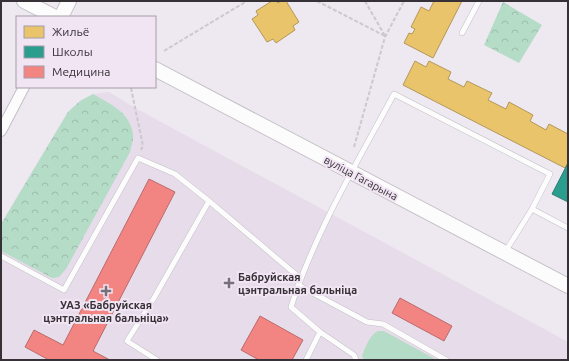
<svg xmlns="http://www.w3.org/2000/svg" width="569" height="361" viewBox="0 0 569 361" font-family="Ubuntu,sans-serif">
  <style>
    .built { fill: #e7dcea }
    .grass { fill: #b5dcc7 }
    .park { fill: url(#park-crowns) }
    .homes { fill: #e9c46a; stroke: #b3985b }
    .schools { fill: #2a9d8f; stroke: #2e7d75 }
    .health { fill: #f28482; stroke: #ba6b6c }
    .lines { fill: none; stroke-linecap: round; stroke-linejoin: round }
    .service-casing { stroke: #c4bfc5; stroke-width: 6 }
    .minor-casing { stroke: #c4bfc5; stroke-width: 12 }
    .secondary-casing { stroke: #c4bfc5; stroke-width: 16 }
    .path { stroke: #cac9cc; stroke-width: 2; stroke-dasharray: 4 2; stroke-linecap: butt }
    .service { stroke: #fcfcfd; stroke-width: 5 }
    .minor { stroke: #fcfcfd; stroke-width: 10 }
    .secondary { stroke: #fcfcfd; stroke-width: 14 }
    .poi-dot { fill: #767178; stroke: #f1e4f3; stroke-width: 1.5 }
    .labels { text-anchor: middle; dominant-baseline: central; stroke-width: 4; stroke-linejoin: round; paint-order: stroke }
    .street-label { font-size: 11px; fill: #363137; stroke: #f1e4f3 }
    .poi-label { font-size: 11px; font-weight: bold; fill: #363137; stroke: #f1e4f3; text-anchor: start }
  </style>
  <defs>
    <pattern id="park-crowns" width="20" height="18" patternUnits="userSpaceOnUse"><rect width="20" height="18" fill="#b5dcc7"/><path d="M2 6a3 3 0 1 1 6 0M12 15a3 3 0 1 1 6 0" fill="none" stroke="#9cbdac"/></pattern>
  </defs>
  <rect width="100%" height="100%" fill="#eee8f0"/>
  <!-- built -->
  <path class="built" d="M 109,92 L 135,108 L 568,342 L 568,360 L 1,360 L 1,224 L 68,112 L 80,101 L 93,94 Z"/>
  <!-- grass -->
  <path class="grass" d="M 378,331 L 384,331 L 437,360 L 364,360 L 362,356 C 366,346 369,336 378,331 Z"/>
  <!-- park -->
  <path class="park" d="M 503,2 L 542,25 L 519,63 L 484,45 Z
    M 93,94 C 110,104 130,112 133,134 C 134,139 131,147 130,152 L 66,269 L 59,277 L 52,278 L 1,251 L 1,224 L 68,112 L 80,101 Z"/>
  <!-- homes -->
  <path class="homes" d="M 272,1 L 276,1 L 278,3 L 281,1 L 286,1 L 299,22 L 293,26 L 295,30 L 276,43 L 273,39 L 267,42 L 252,19 L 258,15 L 256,11 Z
    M 434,1 L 462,1 L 433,58 L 404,43 L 409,33 L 412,34 L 415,29 L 411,27 L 421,7 L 429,11 Z
    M 415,61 L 426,67 L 429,61 L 451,72 L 448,79 L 464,87 L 467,81 L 492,93 L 488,100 L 506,109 L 509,102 L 533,115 L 530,121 L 546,130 L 549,124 L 568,134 L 568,163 L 565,168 L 403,85 Z"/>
  <!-- schools -->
  <path class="schools" d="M 568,163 L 568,202 L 552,194 Z"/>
  <!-- health -->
  <path class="health" d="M 149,179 L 175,192 L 93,351 L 110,360 L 49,360 L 25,347 L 34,330 L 63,345 Z
    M 400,298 L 452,326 L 444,341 L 392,313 Z
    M 260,316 L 303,340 L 292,360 L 259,360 L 241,350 Z"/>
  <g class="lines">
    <!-- service casing -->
    <g class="service-casing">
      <path id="service" d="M 462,33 L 479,1
        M 532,209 L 568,228
        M 1,256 L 64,290 L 138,158 L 175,174 L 209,201 L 300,278
        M 298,285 L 367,322 L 383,324 L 446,360
        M 157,360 L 127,341 L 154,298 L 209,201
        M 306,360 L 320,332
        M 356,360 L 354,355 L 320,332 L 291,307 C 315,232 357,163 394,94 L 550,174 L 532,209 L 505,252"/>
    </g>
    <!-- minor casing -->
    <g class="minor-casing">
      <path id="minor" d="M 1,131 L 24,87"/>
    </g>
    <!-- secondary casing -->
    <g class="secondary-casing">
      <path id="secondary" d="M 24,1 L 55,17
        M 61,17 L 69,1
        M 155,69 L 568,286"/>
    </g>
    <!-- path -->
    <path class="path" d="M 317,1 L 385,36
      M 365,1 L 385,36
      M 164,51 L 182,40 L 247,1
      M 131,88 L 143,146 L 141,150
      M 354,147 L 385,37 L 404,1"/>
    <!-- service -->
    <use href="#service" class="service"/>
    <!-- minor -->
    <use href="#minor" class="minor"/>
    <!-- secondary -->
    <use href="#secondary" class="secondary"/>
  </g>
  <!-- markers -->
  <g class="poi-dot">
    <path d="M227 277h4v4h4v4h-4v4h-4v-4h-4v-4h4z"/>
    <path d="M104 285h4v4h4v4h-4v4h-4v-4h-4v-4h4z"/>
  </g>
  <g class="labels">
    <!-- street labels -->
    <g class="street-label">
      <text transform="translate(361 178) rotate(28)">вуліца Гагарына</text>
    </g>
    <!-- poi labels -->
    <g class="poi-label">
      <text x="238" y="277">Бабруйская<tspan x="238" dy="13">цэнтральная бальніца</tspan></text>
      <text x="106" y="305" text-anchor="middle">УАЗ «Бабруйская<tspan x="106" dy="13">цэнтральная бальніца»</tspan></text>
    </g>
  </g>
  <!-- border -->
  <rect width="569" height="361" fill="none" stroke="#363137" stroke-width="4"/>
  <!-- legend -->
  <rect x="16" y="16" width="140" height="72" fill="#f1e4f3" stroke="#a69ca8"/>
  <rect x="24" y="26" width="20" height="12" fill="#e9c46a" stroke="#a69ca8"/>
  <text x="52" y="36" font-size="12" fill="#363137">Жильё</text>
  <rect x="24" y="46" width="20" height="12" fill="#2a9d8f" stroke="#a69ca8"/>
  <text x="52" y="56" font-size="12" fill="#363137">Школы</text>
  <rect x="24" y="66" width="20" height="12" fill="#f28482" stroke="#a69ca8"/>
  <text x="52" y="76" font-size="12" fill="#363137">Медицина</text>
</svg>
